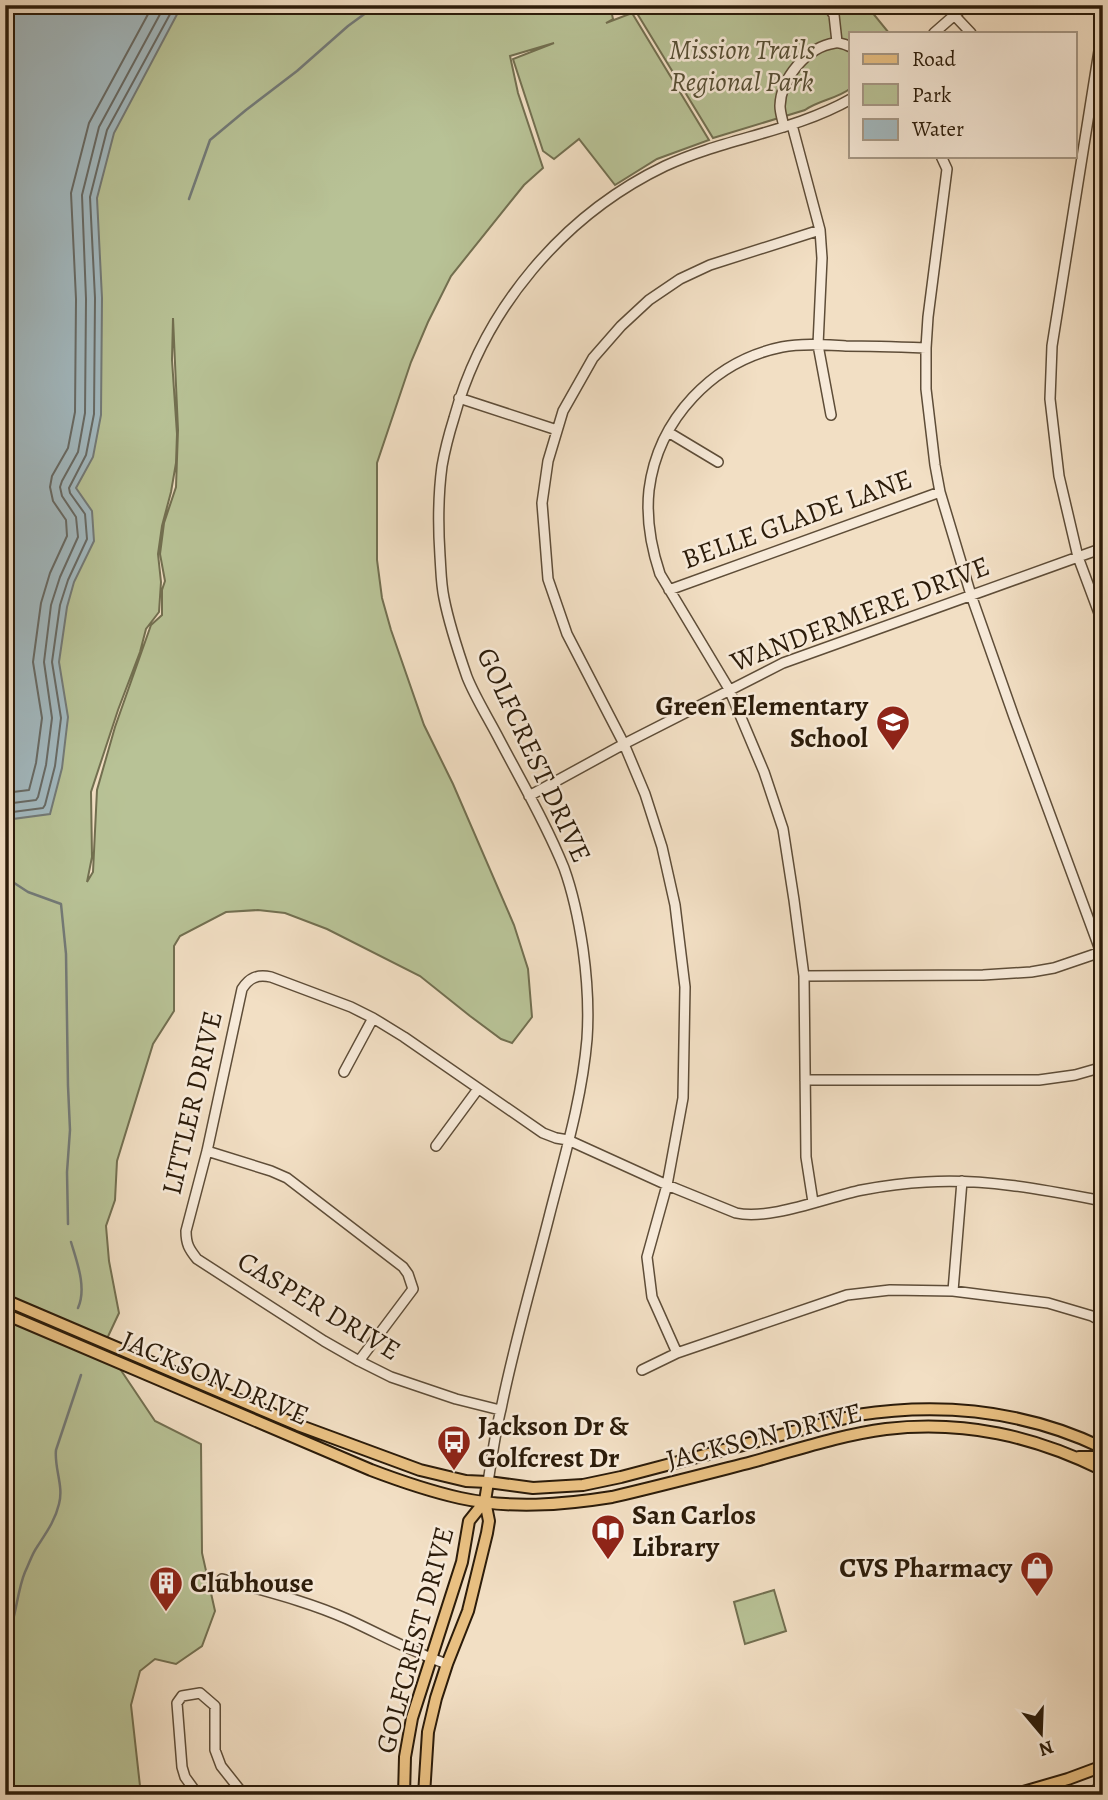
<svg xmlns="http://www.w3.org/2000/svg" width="1108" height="1800" viewBox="0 0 1108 1800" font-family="Alegreya,serif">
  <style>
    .green { fill: #b8c296; stroke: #726f50; stroke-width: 2; fill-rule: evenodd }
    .water { fill: #a2b9c0; stroke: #737a77; stroke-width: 2 }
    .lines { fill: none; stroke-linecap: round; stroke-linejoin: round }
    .shore { stroke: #676a65; stroke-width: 2 }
    .stream { stroke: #737a77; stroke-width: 2.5 }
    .minor-casing { stroke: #5e4d38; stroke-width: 12 }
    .major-casing { stroke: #2c1c0a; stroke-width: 14 }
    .minor { stroke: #f7ead9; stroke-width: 9 }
    .major { stroke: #e9c082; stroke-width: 10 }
    .labels { text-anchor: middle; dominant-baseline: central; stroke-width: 5; stroke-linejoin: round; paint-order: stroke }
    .park-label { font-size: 28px; font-style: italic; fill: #564e34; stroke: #f7ead9 }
    .street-label { font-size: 28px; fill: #2c1c0a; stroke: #f7ead9 }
    .poi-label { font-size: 28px; font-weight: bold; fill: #2c1c0a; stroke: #f7ead9; text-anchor: start }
  </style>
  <rect width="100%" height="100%" fill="#f2dfc4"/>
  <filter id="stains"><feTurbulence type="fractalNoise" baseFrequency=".00286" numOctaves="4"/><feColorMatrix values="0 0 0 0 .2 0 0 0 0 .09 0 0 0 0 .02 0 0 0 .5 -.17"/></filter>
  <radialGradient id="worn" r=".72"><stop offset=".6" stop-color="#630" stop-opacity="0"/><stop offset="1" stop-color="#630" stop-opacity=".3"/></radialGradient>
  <!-- green -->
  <path class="green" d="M 5,5 L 610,5 L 613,19 L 606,23 L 632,13 L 709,140 L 657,159 L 615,185 L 579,139 L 554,159 L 543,151 L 513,59 L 554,43 L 510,56 L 518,93 L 543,168 L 524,185 L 451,276 L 428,322 L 411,362 L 377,463 L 377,560 L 382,598 L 391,630 L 424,725 L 453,784 L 514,925 L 528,969 L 532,1017 L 512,1043 L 501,1039 L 470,1016 L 420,976 L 327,929 L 285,913 L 258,910 L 226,912 L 180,936 L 174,946 L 174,1011 L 153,1044 L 117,1161 L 115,1200 L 106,1226 L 109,1261 L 119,1313 L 104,1345 L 155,1421 L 201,1444 L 202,1553 L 215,1611 L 202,1646 L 176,1664 L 155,1659 L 140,1671 L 131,1705 L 141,1795 L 5,1795 ZM 173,318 L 178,430 L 176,487 L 164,523 L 160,554 L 165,581 L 162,590 L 162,615 L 151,625 L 115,727 L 97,790 L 93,872 L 87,882 L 92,857 L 91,792 L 118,710 L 140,652 L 146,629 L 159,612 L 161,582 L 158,554 L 162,526 L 171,492 L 176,463 L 177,434 L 172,360 Z
    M 632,5 L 875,5 L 871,11 L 889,33 L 851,33 L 851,88 C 837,99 819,100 805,110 L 713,138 Z
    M 774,1590 L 786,1631 L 745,1644 L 734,1602 Z"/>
  <!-- water -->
  <path class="water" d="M 5,5 L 182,5 L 114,133 L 97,198 L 102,298 L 101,415 L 93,457 L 76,488 L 92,511 L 94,541 L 74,582 L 67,607 L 59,662 L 68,717 L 62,768 L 50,814 L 5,820 Z"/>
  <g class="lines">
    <!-- shore -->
    <path class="shore" d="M 5,793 L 29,790 L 36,763 L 42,718 L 33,662 L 41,603 L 50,573 L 67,536 L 66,520 L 53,501 L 50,487 L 52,476 L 68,448 L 75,412 L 76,299 L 71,193 L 89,123 L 153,5
      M 5,804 L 36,800 L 38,797 L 46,765 L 52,718 L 44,662 L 51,605 L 60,577 L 78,537 L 76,517 L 62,496 L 60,487 L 62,481 L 78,452 L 85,413 L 86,299 L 82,195 L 99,127 L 165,5
      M 5,813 L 43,808 L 45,805 L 55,766 L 61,718 L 52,662 L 60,605 L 68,580 L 87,539 L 85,514 L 70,493 L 69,488 L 86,455 L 94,414 L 95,298 L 90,197 L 107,130 L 175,5"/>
    <!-- stream -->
    <path class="stream" d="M 189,199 L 210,140 L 246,110 L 297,71 L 348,26 L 374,7 L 380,5
      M 5,877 L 28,892 L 61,904 L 66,954 L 68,1086 L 70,1130 L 67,1172 L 68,1224
      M 71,1242 C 77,1262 87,1288 78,1308
      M 5,1640 C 17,1619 16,1594 25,1572 C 29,1564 32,1554 37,1547 C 46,1533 55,1521 59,1504 C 64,1486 54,1468 56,1450 L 81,1375"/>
    <!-- minor casing -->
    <g class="minor-casing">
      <path id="minor" d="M 827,5 L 834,15 L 837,42
        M 1099,5 L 1102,32 L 1052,346 L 1050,399 L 1059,476 L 1078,557 L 1103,624
        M 954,15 L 971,33
        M 934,33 L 966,5
        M 792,125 L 820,230 L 822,258 L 818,345 L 831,415
        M 784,127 C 783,121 780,113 780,106 C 781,78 807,47 835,43 C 840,42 846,45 851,47
        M 941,156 L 947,169 L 928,317 L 926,348 L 926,389 L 935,465 L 940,492 L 971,595 L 1014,717 L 1103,958
        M 459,398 L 557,430
        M 668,432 L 718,462
        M 669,590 L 940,492
        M 529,796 L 624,744 L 783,663 L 1103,548
        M 804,976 L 983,975 L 1031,972 L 1054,968 L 1101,952
        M 344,1072 L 373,1018
        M 805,1080 L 1039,1080 L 1075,1075 L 1103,1067
        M 436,1146 L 478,1089
        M 207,1151 L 271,1171 L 287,1178 L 403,1267 L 408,1274 L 413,1289 L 359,1361
        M 813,1202 L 806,1157 L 804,976 L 794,900 L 783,829 L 764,772 L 729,689 L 660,574 C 651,547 646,518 649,490 C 658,419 713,361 782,347 C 803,343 826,345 846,346 C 873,346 900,347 926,348
        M 953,1291 L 962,1181
        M 677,1353 L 652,1297 L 647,1257 L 667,1185 L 683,1098 L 685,987 L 675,905 L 662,847 L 645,794 L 624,744 L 567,634 L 548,579 L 542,503 L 548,461 L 563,411 L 593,358 L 621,326 L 649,300 L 680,279 L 710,265 L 820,230
        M 642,1370 L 677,1353 L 847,1295 L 890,1290 L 953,1291 L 1048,1303 L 1092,1316 L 1103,1322
        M 500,1410 L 456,1399 L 391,1377 L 359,1361 L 324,1341 L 197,1259 C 189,1249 186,1244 186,1231 L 207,1151 L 242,989 C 249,978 257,974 271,977 L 351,1007 L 373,1018 L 404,1037 L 543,1133 L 556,1138 L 568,1140 L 667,1185 L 736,1213 C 769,1221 827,1197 862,1190 C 883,1186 905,1183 926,1182 C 985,1178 1045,1190 1103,1201
        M 488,1482 C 492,1458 495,1433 501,1409 C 514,1344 533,1280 549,1217 C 564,1158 582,1099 587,1039 C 589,1010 587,978 583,949 C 579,922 573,893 564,868 C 546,823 520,779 497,735 C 487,716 475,697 467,677 C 458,651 449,624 444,598 C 441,584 441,570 440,556 C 438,526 438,496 442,466 C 445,449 449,434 454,418 C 484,309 563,215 665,166 C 725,138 793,132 851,99
        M 222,1579 C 264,1591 307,1601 347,1619 C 380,1634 412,1652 447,1664
        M 198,1795 L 185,1777 L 182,1767 L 177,1703 L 182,1696 L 200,1693 L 215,1706 L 215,1750 L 221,1766 L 244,1795"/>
    </g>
    <!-- major casing -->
    <g class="major-casing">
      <path id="major" d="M 5,1300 L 298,1425 L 420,1470 L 466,1481 L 488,1482 L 533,1488 L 583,1485 L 621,1477 L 857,1415 C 943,1402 1024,1410 1103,1448
        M 5,1314 L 371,1470 C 400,1481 429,1491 460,1498 C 510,1509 562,1505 612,1497 C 659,1486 705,1474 752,1462 C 796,1450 840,1435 886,1429 C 964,1420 1034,1436 1103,1470
        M 1079,1457 L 1103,1457
        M 404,1795 L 405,1757 L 412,1718 L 462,1562 L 469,1521 L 485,1501
        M 424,1795 L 428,1732 L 436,1698 L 447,1664 L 468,1611 L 487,1533 L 489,1521 L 485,1501 L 488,1482
        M 1013,1795 L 1068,1779 L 1103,1766
        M 1086,1795 L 1103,1788"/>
    </g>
    <!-- minor -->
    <use href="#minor" class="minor"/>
    <!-- major -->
    <use href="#major" class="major"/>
  </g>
  <!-- icons -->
  <defs>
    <g id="school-pin" transform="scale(1.75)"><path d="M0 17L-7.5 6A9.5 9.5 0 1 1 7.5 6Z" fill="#8f2418" stroke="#f7ead9"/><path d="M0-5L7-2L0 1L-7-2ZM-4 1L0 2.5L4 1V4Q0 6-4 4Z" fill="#fff"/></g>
    <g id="bus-pin" transform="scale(1.75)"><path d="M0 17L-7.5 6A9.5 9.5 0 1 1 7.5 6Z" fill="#8f2418" stroke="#f7ead9"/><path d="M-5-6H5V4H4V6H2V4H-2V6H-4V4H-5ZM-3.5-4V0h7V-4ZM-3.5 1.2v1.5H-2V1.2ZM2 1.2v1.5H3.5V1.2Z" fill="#fff"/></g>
    <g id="library-pin" transform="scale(1.75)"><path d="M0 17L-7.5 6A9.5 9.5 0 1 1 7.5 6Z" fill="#8f2418" stroke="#f7ead9"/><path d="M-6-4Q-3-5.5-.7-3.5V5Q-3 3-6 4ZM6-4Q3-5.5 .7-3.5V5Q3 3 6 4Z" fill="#fff"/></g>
    <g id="shop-pin" transform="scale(1.75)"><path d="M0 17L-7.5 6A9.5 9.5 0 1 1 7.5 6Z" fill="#8f2418" stroke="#f7ead9"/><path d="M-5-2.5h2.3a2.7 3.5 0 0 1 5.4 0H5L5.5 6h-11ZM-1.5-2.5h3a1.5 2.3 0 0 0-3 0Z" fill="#fff"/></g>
    <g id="building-pin" transform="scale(1.75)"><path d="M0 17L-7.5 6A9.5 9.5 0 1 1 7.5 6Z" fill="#8f2418" stroke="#f7ead9"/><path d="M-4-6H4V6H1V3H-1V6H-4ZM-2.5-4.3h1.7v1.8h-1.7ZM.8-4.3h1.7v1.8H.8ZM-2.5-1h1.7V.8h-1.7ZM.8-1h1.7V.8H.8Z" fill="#fff"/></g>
  </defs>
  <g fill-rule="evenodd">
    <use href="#school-pin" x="893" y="722"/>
    <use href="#bus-pin" x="454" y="1442"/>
    <use href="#library-pin" x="608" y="1531"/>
    <use href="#shop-pin" x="1037" y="1568"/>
    <use href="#building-pin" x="166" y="1583"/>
  </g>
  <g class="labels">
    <!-- park labels -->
    <g class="park-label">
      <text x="742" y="50">Mission Trails<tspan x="742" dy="32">Regional Park</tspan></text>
    </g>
    <!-- street labels -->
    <g class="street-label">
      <text transform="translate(797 519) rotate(-20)">BELLE GLADE LANE</text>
      <text transform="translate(860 614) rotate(-21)">WANDERMERE DRIVE</text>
      <text transform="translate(534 755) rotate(65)">GOLFCREST DRIVE</text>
      <text transform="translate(192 1103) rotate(-77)">LITTLER DRIVE</text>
      <text transform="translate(319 1306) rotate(31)">CASPER DRIVE</text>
      <text transform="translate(215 1378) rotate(23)">JACKSON DRIVE</text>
      <text transform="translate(764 1436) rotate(-14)">JACKSON DRIVE</text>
      <text transform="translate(415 1640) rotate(-75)">GOLFCREST DRIVE</text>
    </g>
    <!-- poi labels -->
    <g class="poi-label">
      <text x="868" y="706" text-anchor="end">Green Elementary<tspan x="868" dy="32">School</tspan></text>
      <text x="478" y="1426">Jackson Dr &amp;<tspan x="478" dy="32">Golfcrest Dr</tspan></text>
      <text x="632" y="1515">San Carlos<tspan x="632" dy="32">Library</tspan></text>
      <text x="1012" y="1568" text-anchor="end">CVS Pharmacy</text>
      <text x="190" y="1583">Clubhouse</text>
    </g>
  </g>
  <!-- margin -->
  <rect width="1108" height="1800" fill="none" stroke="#f2dfc4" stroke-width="28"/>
  <rect x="7" y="7" width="1094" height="1786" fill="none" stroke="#2c1c0a" stroke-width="3.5"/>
  <rect x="14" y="14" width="1080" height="1772" fill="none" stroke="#2c1c0a" stroke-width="2"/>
  <!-- legend -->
  <rect x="849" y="32" width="228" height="126" fill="#f7ead9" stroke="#a69886" stroke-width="2"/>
  <rect x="863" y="54" width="35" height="10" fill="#e9c082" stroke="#a69886" stroke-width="2"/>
  <text x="912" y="66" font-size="21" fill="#2c1c0a">Road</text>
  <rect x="863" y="84" width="35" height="21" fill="#b8c296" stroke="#a69886" stroke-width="2"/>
  <text x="912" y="102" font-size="21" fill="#2c1c0a">Park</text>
  <rect x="863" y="119" width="35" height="21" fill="#a2b9c0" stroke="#a69886" stroke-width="2"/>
  <text x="912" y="136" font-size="21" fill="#2c1c0a">Water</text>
  <!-- north arrow -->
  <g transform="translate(1041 1733) rotate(161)" stroke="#f7ead9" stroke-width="5" paint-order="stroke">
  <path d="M0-5L12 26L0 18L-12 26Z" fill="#2c1c0a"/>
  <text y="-10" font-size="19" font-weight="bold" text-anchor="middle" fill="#2c1c0a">N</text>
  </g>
  <rect width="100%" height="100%" filter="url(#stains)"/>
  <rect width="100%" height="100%" fill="url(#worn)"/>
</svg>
